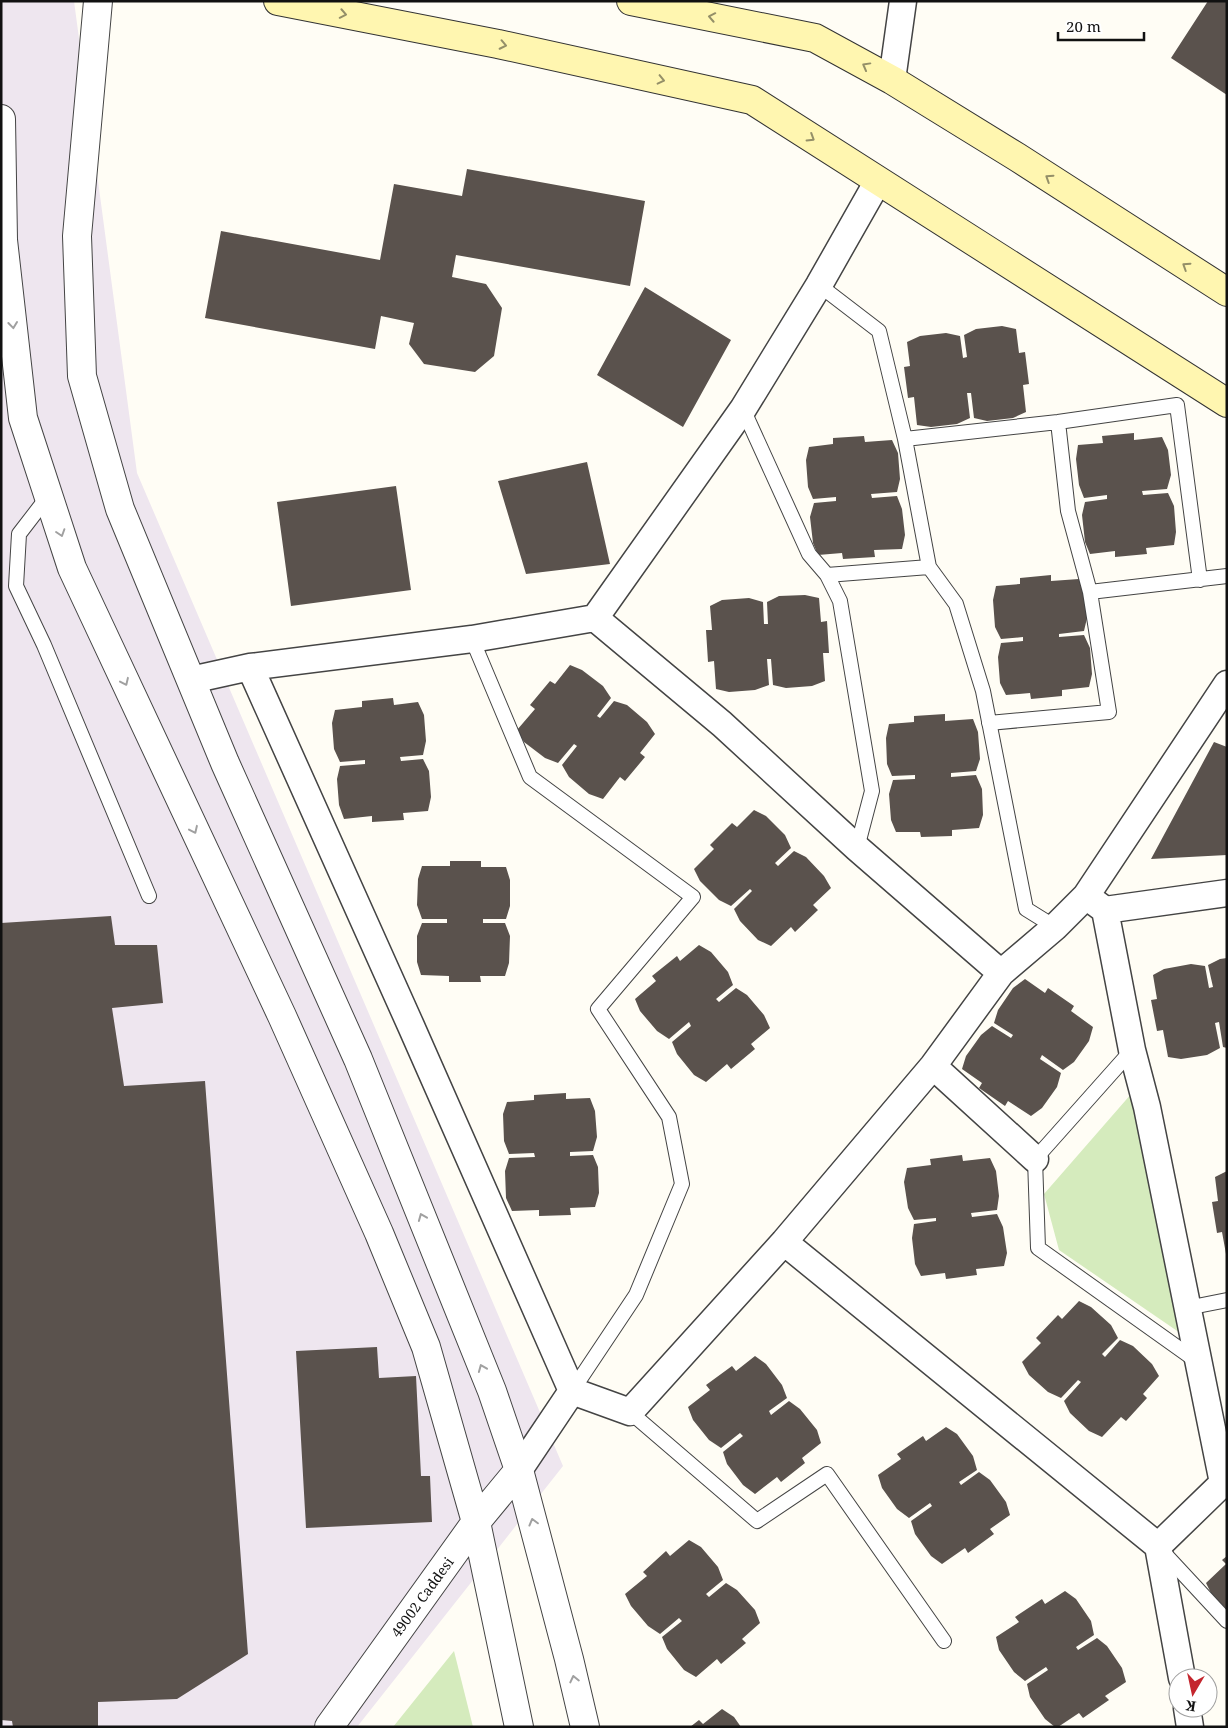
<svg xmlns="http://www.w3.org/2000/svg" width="1228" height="1728" viewBox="0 0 1228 1728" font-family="'Noto Serif',serif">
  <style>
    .industrial { fill: #eee6ef }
    .green { fill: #d5ebbd }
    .building { fill: #5a524d }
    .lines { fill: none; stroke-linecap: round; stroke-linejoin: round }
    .service-casing { stroke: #444; stroke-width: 16 }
    .minor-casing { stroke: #444; stroke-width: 29 }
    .tertiary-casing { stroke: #444; stroke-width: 30 }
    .secondary-casing { stroke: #333; stroke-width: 30 }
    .service { stroke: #fff; stroke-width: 14 }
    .minor { stroke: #fff; stroke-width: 26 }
    .tertiary { stroke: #fff; stroke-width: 28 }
    .secondary { stroke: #fff6b0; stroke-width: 28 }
    .oneway { stroke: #948f68 }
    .oneway2 { stroke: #a0a0a0 }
    .labels { text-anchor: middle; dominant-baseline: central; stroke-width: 5; stroke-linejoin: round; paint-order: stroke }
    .street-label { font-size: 14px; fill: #111; stroke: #fff }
  </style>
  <rect width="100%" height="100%" fill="#fffdf5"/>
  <!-- industrial -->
  <path class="industrial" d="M 1,1 L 74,1 L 137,473 L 563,1466 L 357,1727 L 1,1727 Z"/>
  <!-- green -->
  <path class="green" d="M 1132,1093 L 1186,1337 L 1059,1250 L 1044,1194 Z
    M 454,1651 L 473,1727 L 393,1727 Z"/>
  <!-- building -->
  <path class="building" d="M 1208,1 L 1227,1 L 1227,95 L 1171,58 Z
    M 467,169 L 645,201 L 630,286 L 456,255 L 452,277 L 486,284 L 502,308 L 494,356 L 475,372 L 424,364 L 409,344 L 414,323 L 381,316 L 375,349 L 205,318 L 221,231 L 380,260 L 394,184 L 462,196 Z
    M 645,287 L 731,340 L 683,427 L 597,375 Z
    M 1002,326 L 1016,329 L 1019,353 L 1025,352 L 1029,384 L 1023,385 L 1026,412 L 1013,418 L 987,421 L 974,418 L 971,393 L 967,393 L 970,418 L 957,424 L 931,427 L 917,425 L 914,397 L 908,398 L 904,367 L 910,366 L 907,342 L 920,336 L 946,333 L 960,336 L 963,358 L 967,357 L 964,335 L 976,329 Z
    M 1134,433 L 1134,440 L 1162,437 L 1168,450 L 1171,475 L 1167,489 L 1142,491 L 1143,495 L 1168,493 L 1174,506 L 1176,532 L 1174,545 L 1146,548 L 1147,554 L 1115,557 L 1115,551 L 1090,554 L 1085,542 L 1082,515 L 1085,502 L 1107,499 L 1107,495 L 1084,498 L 1079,485 L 1076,459 L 1078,445 L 1103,443 L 1102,436 Z
    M 864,436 L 865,442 L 892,440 L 898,453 L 900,479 L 897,492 L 871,494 L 872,498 L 897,496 L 902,509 L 905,535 L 902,549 L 874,550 L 875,557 L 843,559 L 842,553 L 818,555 L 813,543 L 810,517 L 814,503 L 836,501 L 836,497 L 813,499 L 808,487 L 806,460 L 809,447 L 833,444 L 833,438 Z
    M 587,462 L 610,564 L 526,574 L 498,481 Z
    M 396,486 L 411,590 L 291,606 L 277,502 Z
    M 1051,575 L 1051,581 L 1079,579 L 1085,592 L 1087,618 L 1084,631 L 1059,634 L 1059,637 L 1084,635 L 1090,648 L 1092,674 L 1089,687 L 1062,690 L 1062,696 L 1031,699 L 1030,693 L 1006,695 L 1000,683 L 998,657 L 1001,643 L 1023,641 L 1023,637 L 1001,639 L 995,627 L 993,600 L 996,586 L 1020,584 L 1020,578 Z
    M 805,595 L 819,598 L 821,622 L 827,621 L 829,653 L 823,653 L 825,681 L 812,686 L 786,688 L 773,685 L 771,659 L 767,659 L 769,685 L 755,690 L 729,692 L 716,689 L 714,661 L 708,662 L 706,630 L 712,630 L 710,606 L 722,600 L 749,598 L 763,602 L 764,624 L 768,624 L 767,602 L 779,596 Z
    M 570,665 L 582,670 L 603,686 L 611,698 L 597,716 L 600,718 L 614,701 L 627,705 L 647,722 L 655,734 L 640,753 L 645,757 L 625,781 L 620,777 L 603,799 L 589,794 L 569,777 L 562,765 L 577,746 L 574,744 L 558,763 L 545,758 L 524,742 L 517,730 L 535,709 L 530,705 L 550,681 L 555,684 Z
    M 393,698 L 394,705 L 418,702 L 424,715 L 426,741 L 423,755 L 400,757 L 401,761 L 423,759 L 429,771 L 431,797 L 428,811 L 403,813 L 404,820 L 372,822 L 372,816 L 344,819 L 339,805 L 337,779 L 340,766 L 365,764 L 365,760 L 340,762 L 334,749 L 332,723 L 335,710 L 362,707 L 362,701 Z
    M 945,714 L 945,721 L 973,719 L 978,732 L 980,759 L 976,771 L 951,773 L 951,777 L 976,775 L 982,789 L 983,815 L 979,828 L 952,830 L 952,836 L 921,837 L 920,832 L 896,832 L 891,820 L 889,794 L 893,780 L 915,779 L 915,775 L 892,776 L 887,764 L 886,738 L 889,724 L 914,722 L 914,716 Z
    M 1214,742 L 1227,747 L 1227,855 L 1151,859 Z
    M 754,810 L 766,816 L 785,835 L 791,848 L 775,863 L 778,866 L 794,851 L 806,857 L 824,876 L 831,888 L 813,905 L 818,910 L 795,932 L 791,927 L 771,946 L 758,940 L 740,921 L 734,909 L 752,891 L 750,889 L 731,906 L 719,900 L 700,881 L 694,869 L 714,849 L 710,845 L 732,823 L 737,827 Z
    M 450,861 L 481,861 L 481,867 L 506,867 L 510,880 L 510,906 L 506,919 L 483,919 L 483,923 L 505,923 L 510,936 L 509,963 L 505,976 L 480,976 L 481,982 L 449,982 L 449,976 L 421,975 L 417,962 L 417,936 L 422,923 L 447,923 L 447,919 L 422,919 L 417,905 L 418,879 L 422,866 L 450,866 Z
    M 111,916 L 115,945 L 157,945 L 163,1003 L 112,1008 L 124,1086 L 205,1081 L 248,1654 L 177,1699 L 98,1702 L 98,1727 L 13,1727 L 12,1721 L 1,1720 L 1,923 Z
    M 699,945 L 711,952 L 728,972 L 733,985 L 716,999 L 719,1002 L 736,988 L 747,995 L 764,1015 L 770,1028 L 751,1044 L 755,1049 L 731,1069 L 727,1064 L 706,1082 L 694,1075 L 677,1054 L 672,1042 L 691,1026 L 689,1022 L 669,1039 L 657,1031 L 640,1011 L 635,999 L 656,981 L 652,976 L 677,956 L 680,961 Z
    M 1227,958 L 1227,1048 L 1223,1047 L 1219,1022 L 1215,1023 L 1220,1048 L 1207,1055 L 1181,1059 L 1168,1057 L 1163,1030 L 1157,1031 L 1151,1000 L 1157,999 L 1153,975 L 1164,969 L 1191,964 L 1205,966 L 1209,988 L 1213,987 L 1208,965 L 1220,959 Z
    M 1025,979 L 1045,993 L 1048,988 L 1074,1006 L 1071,1011 L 1093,1027 L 1089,1041 L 1074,1062 L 1063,1070 L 1042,1055 L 1040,1059 L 1061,1073 L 1057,1087 L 1042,1108 L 1031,1116 L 1008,1101 L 1005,1106 L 979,1088 L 982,1083 L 962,1069 L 966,1056 L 981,1035 L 992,1026 L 1011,1038 L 1013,1035 L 994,1023 L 998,1010 L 1013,988 Z
    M 566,1093 L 566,1099 L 590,1098 L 595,1111 L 597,1137 L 593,1151 L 570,1152 L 570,1156 L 593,1155 L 598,1167 L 599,1193 L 595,1207 L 570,1208 L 571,1215 L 539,1216 L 539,1210 L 512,1211 L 506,1198 L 505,1171 L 509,1158 L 535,1157 L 534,1153 L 509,1154 L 504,1141 L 503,1114 L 507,1102 L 534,1100 L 534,1095 Z
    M 962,1155 L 963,1161 L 990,1158 L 996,1171 L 999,1196 L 997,1210 L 971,1213 L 972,1217 L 997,1214 L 1003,1227 L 1007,1253 L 1004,1266 L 976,1269 L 977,1275 L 946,1279 L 945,1273 L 921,1276 L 915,1264 L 912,1238 L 914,1224 L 936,1221 L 936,1218 L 914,1220 L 908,1208 L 904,1182 L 907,1168 L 931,1165 L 930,1159 Z
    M 1227,1171 L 1227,1254 L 1226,1254 L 1222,1232 L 1217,1233 L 1212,1202 L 1218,1201 L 1215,1177 Z
    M 1079,1301 L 1091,1307 L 1111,1325 L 1118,1338 L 1102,1354 L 1105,1357 L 1120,1340 L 1133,1346 L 1152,1364 L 1159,1376 L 1143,1394 L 1147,1398 L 1126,1421 L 1121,1417 L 1102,1437 L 1089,1431 L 1070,1413 L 1064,1401 L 1081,1382 L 1078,1380 L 1061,1398 L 1048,1392 L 1029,1375 L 1022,1362 L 1041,1343 L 1036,1338 L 1058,1315 L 1062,1319 Z
    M 377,1347 L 379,1378 L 416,1376 L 421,1476 L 430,1476 L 432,1522 L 306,1528 L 296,1351 Z
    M 755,1356 L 766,1364 L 782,1385 L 787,1398 L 769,1411 L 771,1415 L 789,1401 L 800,1409 L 817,1430 L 821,1443 L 802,1458 L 805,1463 L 781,1482 L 777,1477 L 755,1494 L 743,1485 L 727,1464 L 723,1452 L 743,1436 L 740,1433 L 721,1448 L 709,1440 L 693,1420 L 688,1407 L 710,1390 L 706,1385 L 732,1366 L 736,1371 Z
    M 946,1427 L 957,1434 L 973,1456 L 977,1470 L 959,1482 L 961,1485 L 979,1472 L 990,1480 L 1006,1502 L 1010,1515 L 990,1529 L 994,1534 L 968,1553 L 965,1548 L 942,1564 L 931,1556 L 915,1534 L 911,1521 L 932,1506 L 930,1503 L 909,1518 L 897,1509 L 882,1488 L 878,1475 L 901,1459 L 897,1454 L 923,1436 L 926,1441 Z
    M 689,1540 L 701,1547 L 718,1567 L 723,1580 L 706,1594 L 709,1597 L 726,1583 L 737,1590 L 755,1610 L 760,1623 L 742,1639 L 746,1643 L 721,1664 L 717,1659 L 696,1677 L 684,1670 L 667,1649 L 662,1637 L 682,1621 L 679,1618 L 660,1634 L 648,1626 L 631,1606 L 625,1594 L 647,1576 L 643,1572 L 666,1551 L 670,1556 Z
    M 1227,1556 L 1227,1611 L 1212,1595 L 1206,1583 L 1226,1564 L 1222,1560 Z
    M 1065,1591 L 1076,1599 L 1091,1621 L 1094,1635 L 1076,1647 L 1078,1650 L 1097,1638 L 1107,1646 L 1122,1668 L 1126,1682 L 1105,1696 L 1109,1700 L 1083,1718 L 1079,1713 L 1058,1727 L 1055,1727 L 1045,1719 L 1030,1697 L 1027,1684 L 1048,1670 L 1046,1667 L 1025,1681 L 1014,1672 L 999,1650 L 996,1637 L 1019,1622 L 1015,1617 L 1042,1599 L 1045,1604 Z
    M 722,1709 L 734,1717 L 741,1727 L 690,1727 L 699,1720 L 703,1724 Z"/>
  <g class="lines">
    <!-- service casing -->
    <g class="service-casing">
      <path id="service" d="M 819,285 L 879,331 L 905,439 L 929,567 L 956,604 L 983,691 L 1026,909 L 1055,927
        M 743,409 L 809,554 L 827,575 L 929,567
        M 905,439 L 1058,422 L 1177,405 L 1200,580
        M 49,495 L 19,534 L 16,586 L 44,645 L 149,896
        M 827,575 L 840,601 L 872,791 L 857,848
        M 1090,592 L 1227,576
        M 472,639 L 530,777 L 693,897 L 598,1009 L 669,1117 L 682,1184 L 636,1295 L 572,1391
        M 989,723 L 1109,712 L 1090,592 L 1068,511 L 1058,422
        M 1132,1050 L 1035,1159 L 1038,1248 L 1198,1362
        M 1187,1308 L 1227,1300
        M 630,1412 L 757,1521 L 827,1474 L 944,1641
        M 1163,1552 L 1227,1621"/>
    </g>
    <!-- minor casing -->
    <g class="minor-casing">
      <path id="minor" d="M 892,80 L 903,1
        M 595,618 L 722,724 L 857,848 L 1001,973
        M 250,667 L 411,1026 L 572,1391 L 630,1412 L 784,1242 L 933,1066 L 1001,973 L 1055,927 L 1086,896 L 1227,684
        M 191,680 L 250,667 L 472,639 L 595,618 L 743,409 L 819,285 L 878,181
        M 1086,896 L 1105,910 L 1132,1050 L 1147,1107 L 1223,1483
        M 1105,910 L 1227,893
        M 933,1066 L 1035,1159
        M 784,1242 L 1158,1546 L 1182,1678
        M 519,1470 L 572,1391
        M 1158,1546 L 1223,1483 L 1227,1482
        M 1187,1708 L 1190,1727"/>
    </g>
    <!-- tertiary casing -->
    <g class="tertiary-casing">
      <path id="tertiary" d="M 98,1 L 77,236 L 82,376 L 120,509 L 225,763 L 358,1059 L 492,1391 L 519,1470 L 569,1659 L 585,1727
        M 1,119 L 3,240 L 23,418 L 72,568 L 282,1016 L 379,1233 L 426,1347 L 476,1522 L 519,1727
        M 329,1727 L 476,1522 L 519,1470"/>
    </g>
    <!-- secondary casing -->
    <g class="secondary-casing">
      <path id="secondary" d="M 278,1 L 498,44 L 752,100 L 1227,403
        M 631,1 L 815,38 L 892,80 L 1017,157 L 1227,292"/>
    </g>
    <!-- service -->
    <use href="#service" class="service"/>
    <!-- minor -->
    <use href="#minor" class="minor"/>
    <!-- tertiary -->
    <use href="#tertiary" class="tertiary"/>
    <!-- secondary -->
    <use href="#secondary" class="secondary"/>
  </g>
  <!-- one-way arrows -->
  <defs><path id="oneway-chevron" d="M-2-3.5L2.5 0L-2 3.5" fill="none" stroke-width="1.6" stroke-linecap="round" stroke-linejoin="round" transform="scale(1.25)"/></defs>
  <g class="oneway">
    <use href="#oneway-chevron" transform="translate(343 14) rotate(11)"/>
    <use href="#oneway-chevron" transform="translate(712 17) rotate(-169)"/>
    <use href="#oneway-chevron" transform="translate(503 45) rotate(12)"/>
    <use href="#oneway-chevron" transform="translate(866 66) rotate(-151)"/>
    <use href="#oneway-chevron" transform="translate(661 80) rotate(13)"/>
    <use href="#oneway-chevron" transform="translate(811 138) rotate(32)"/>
    <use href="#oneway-chevron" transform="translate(1049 178) rotate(-147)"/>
    <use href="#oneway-chevron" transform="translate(1186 266) rotate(-147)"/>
  </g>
  <g class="oneway2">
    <use href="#oneway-chevron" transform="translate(13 325) rotate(83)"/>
    <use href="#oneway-chevron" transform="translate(61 533) rotate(72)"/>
    <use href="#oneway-chevron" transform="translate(125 682) rotate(65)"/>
    <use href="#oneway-chevron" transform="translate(194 830) rotate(65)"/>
    <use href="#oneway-chevron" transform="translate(422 1217) rotate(-112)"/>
    <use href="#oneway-chevron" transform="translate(482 1368) rotate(-112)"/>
    <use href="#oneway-chevron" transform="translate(533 1522) rotate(-105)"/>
    <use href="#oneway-chevron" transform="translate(574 1679) rotate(-103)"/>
  </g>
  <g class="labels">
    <!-- street labels -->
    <g class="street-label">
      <text transform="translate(422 1597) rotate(-54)">49002 Caddesi</text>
    </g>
  </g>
  <!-- border -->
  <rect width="1228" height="1728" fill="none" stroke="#111111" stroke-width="5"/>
  <!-- north arrow -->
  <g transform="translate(1193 1693) rotate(189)"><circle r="24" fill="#ffffff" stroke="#a0a0a0"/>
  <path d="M0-4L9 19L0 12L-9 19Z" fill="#c4262e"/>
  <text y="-8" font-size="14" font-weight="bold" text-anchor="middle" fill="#111111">K</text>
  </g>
  <!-- scale -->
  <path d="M1058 32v8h86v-8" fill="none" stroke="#111111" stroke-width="2.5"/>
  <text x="1066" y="32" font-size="15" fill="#111111" stroke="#ffffff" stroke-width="4" paint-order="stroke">20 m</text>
</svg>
